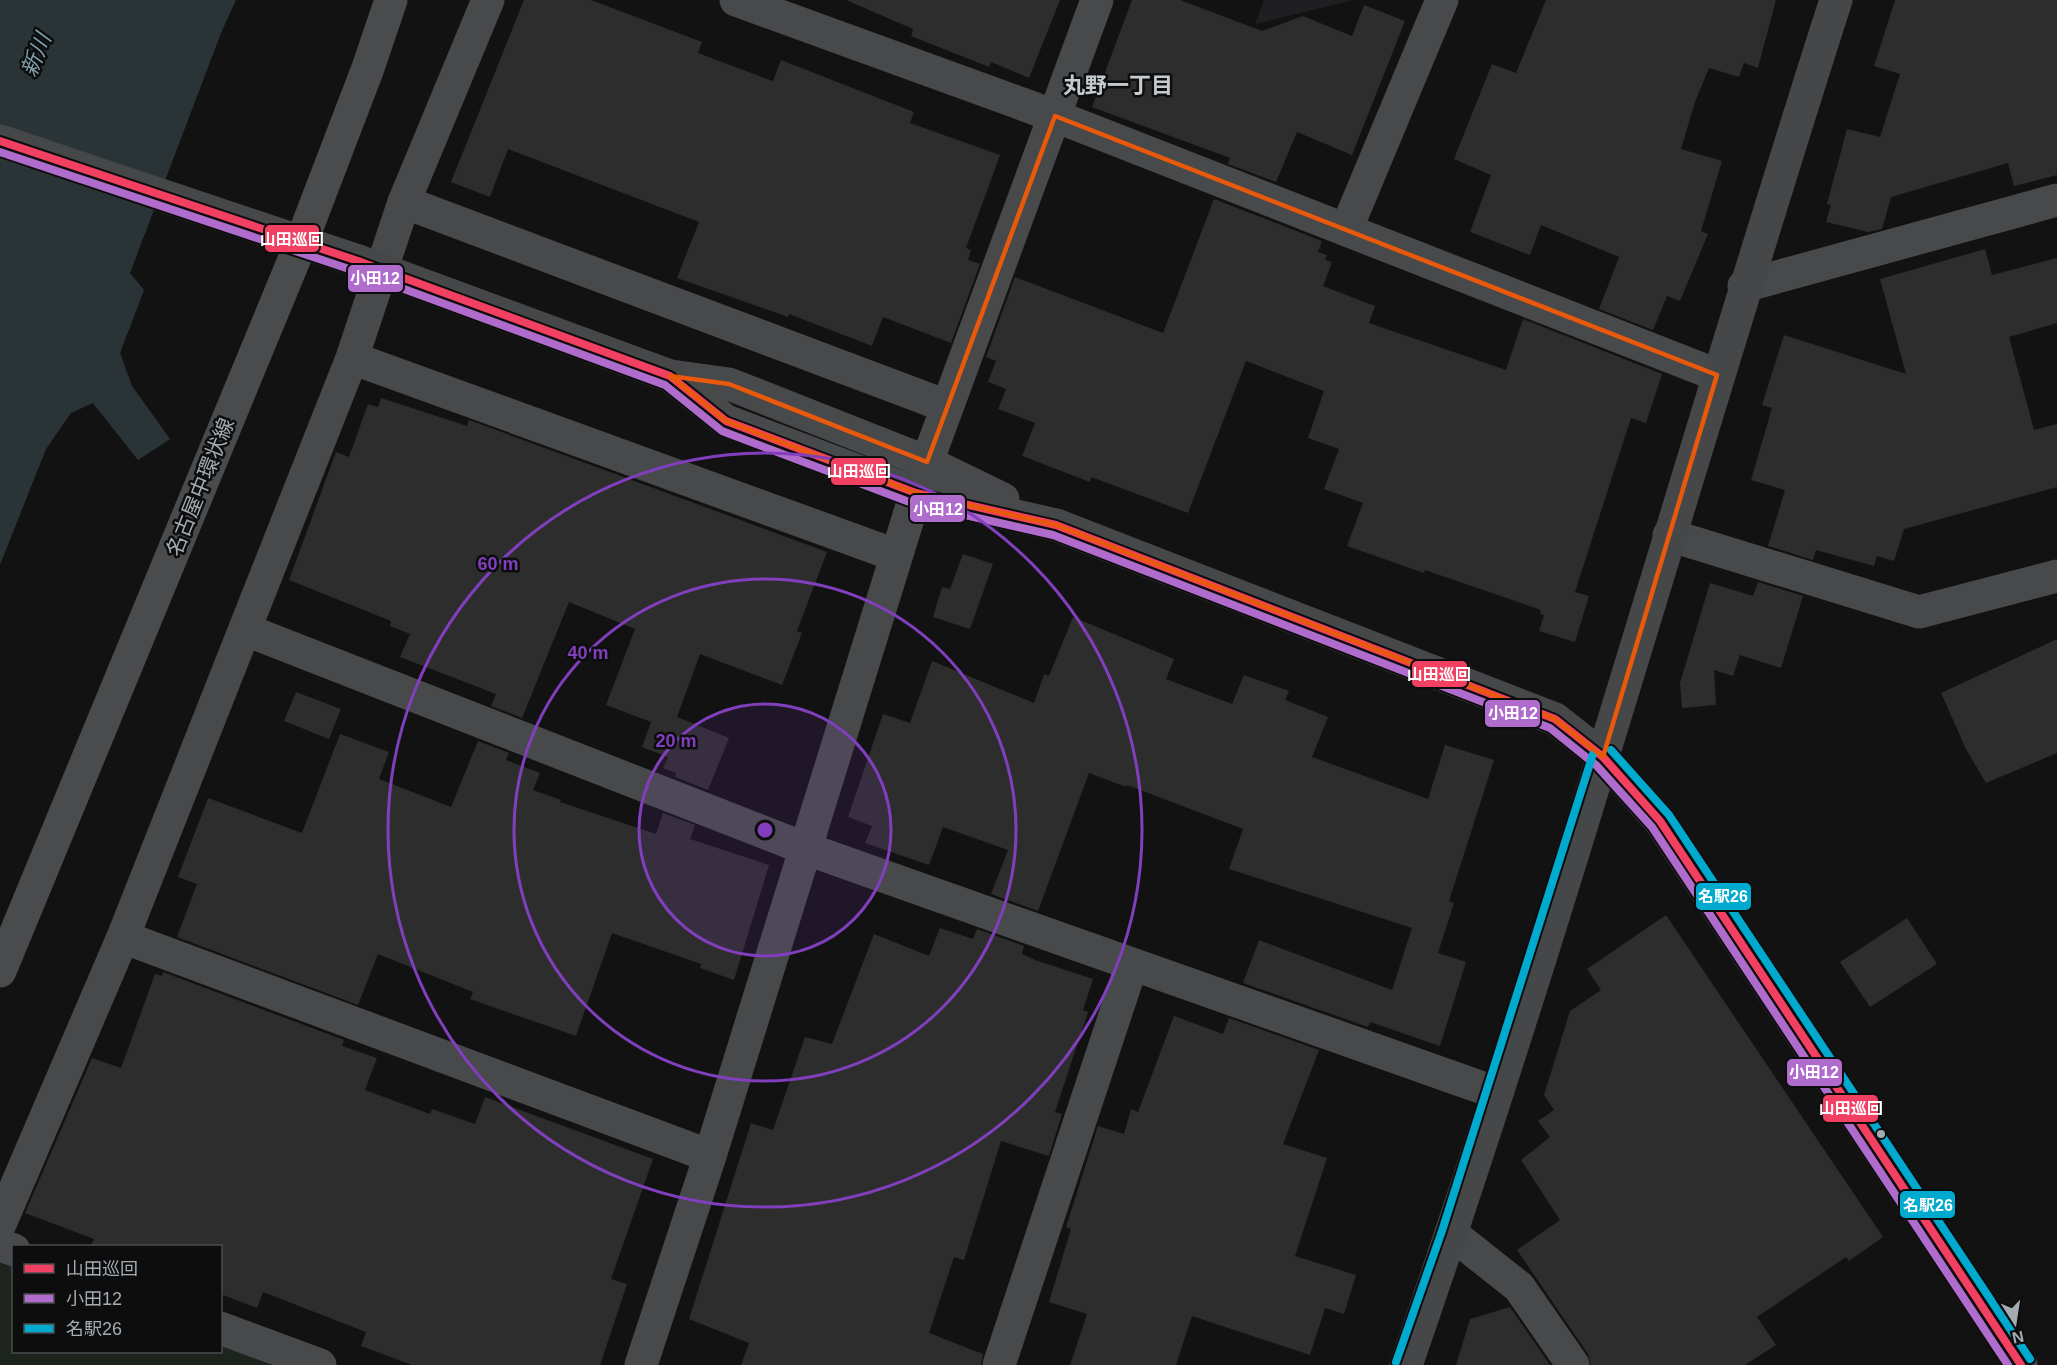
<svg xmlns="http://www.w3.org/2000/svg" width="2057" height="1365" viewBox="0 0 2057 1365" font-family="Helvetica,'Noto Sans JP',sans-serif">
  <style>
    .built { fill: #1f1f21 }
    .green { fill: #1d231d }
    .water { fill: #2a3437 }
    .building { fill: #2d2d2e }
    .lines { fill: none; stroke-linecap: round; stroke-linejoin: round }
    .street { stroke: #47494b; stroke-width: 33 }
    .secondary { stroke: #464749; stroke-width: 33 }
    .primary { stroke: #494b4d; stroke-width: 33 }
    .secondary-bridge { stroke: #464749; stroke-width: 33 }
    .bus-1-casing { stroke: #0d0d0e; stroke-width: 12 }
    .bus-2-casing { stroke: #0d0d0e; stroke-width: 12 }
    .bus-3-casing { stroke: #0d0d0e; stroke-width: 12 }
    .bus-1 { stroke: #f24062; stroke-width: 8 }
    .bus-2 { stroke: #b06ccc; stroke-width: 8 }
    .bus-3 { stroke: #00a9ce; stroke-width: 8 }
    .marked { fill: none; stroke: #e8590c; stroke-width: 4.5; stroke-linejoin: round }
    .ring { fill: none; stroke: #813fbd; stroke-width: 3 }
    .bus-dot { fill: #a4acb3; stroke: #0d0d0e; stroke-width: 2 }
    .labels { text-anchor: middle; dominant-baseline: central; stroke-width: 5; stroke-linejoin: round; paint-order: stroke }
    .street-label { font-size: 21px; fill: #a4acb3; stroke: #0d0d0e }
    .water-label { font-size: 22px; font-style: italic; fill: #7da1ac; stroke: #0d0d0e }
    .neighbourhood-label { font-size: 22px; font-weight: bold; fill: #c5cacf; stroke: #0d0d0e }
    .centre { fill: #813fbd; stroke: #0d0d0e; stroke-width: 3 }
    .ring-label { font-size: 18px; text-anchor: middle; font-weight: bold; fill: #813fbd; stroke: #0d0d0e; stroke-width: 5; stroke-linejoin: round; paint-order: stroke }
    .line-badge { stroke: #0d0d0e; stroke-width: 2 }
    .badge-label { font-size: 16px; text-anchor: middle; font-weight: bold; fill: #fff }
  </style>
  <rect width="100%" height="100%" fill="#121213"/>
  <!-- built -->
  <path class="built" d="M 1264,0 L 1354,0 L 1255,24 Z"/>
  <!-- green -->
  <path class="green" d="M 0,1262 L 13,1267 L 14,1352 L 220,1352 L 221,1345 L 272,1365 L 0,1365 Z"/>
  <!-- water -->
  <path class="water" d="M 0,0 L 236,0 L 221,33 L 130,273 L 144,290 L 120,353 L 132,386 L 170,439 L 138,460 L 93,403 L 71,413 L 46,449 L 0,565 Z"/>
  <!-- building -->
  <path class="building" d="M 524,0 L 591,0 L 702,42 L 698,53 L 773,81 L 781,60 L 914,112 L 910,123 L 1000,155 L 966,248 L 971,250 L 968,260 L 980,264 L 951,343 L 883,317 L 872,346 L 789,314 L 788,317 L 677,278 L 699,222 L 508,149 L 490,197 L 451,182 Z
    M 846,0 L 1060,0 L 1029,78 L 991,62 L 989,67 L 911,36 L 913,29 Z
    M 1132,0 L 1180,0 L 1262,31 L 1303,16 L 1352,36 L 1364,5 L 1405,21 L 1352,155 L 1297,132 L 1276,182 L 1228,164 L 1230,158 L 1092,107 Z
    M 1546,0 L 1776,0 L 1758,68 L 1744,63 L 1739,77 L 1709,68 L 1695,102 L 1681,149 L 1722,161 L 1701,231 L 1708,234 L 1680,301 L 1667,296 L 1653,330 L 1599,309 L 1619,257 L 1541,225 L 1530,255 L 1470,232 L 1491,175 L 1454,159 L 1492,64 L 1516,73 Z
    M 1895,0 L 2057,0 L 2057,175 L 2014,186 L 2008,163 L 1891,197 L 1882,229 L 1868,232 L 1826,222 L 1831,205 L 1827,204 L 1847,129 L 1880,137 L 1900,74 L 1874,66 Z
    M 1214,199 L 1322,241 L 1318,252 L 1327,255 L 1325,260 L 1332,262 L 1323,286 L 1375,306 L 1369,323 L 1506,370 L 1523,319 L 1662,374 L 1646,423 L 1631,418 L 1575,592 L 1589,596 L 1575,642 L 1539,631 L 1544,615 L 1540,614 L 1541,610 L 1425,570 L 1424,573 L 1347,546 L 1363,503 L 1324,489 L 1339,449 L 1308,438 L 1324,391 L 1246,361 L 1188,513 L 1091,477 L 1090,482 L 1022,456 L 1035,423 L 998,409 L 1006,389 L 988,382 L 996,361 L 986,357 L 1015,277 L 1163,333 Z
    M 1985,249 L 1992,275 L 2057,258 L 2057,323 L 2009,337 L 2034,430 L 2057,424 L 2057,487 L 1904,529 L 1894,561 L 1877,556 L 1874,566 L 1816,550 L 1813,560 L 1768,546 L 1785,490 L 1751,480 L 1772,408 L 1762,405 L 1784,335 L 1906,374 L 1880,279 Z
    M 381,398 L 467,426 L 469,420 L 827,552 L 797,631 L 802,633 L 782,685 L 700,654 L 677,717 L 729,738 L 708,790 L 675,777 L 676,773 L 663,768 L 668,757 L 642,747 L 651,722 L 606,705 L 635,629 L 569,602 L 522,718 L 491,706 L 496,694 L 400,657 L 410,634 L 390,626 L 391,621 L 289,580 L 336,452 L 349,457 L 368,404 L 378,407 Z
    M 963,554 L 993,564 L 970,629 L 933,617 L 942,587 L 950,589 Z
    M 1758,582 L 1803,596 L 1781,668 L 1740,655 L 1733,676 L 1714,670 L 1716,705 L 1682,708 L 1680,683 L 1710,583 L 1753,596 Z
    M 1073,617 L 1174,659 L 1166,679 L 1232,704 L 1244,675 L 1289,691 L 1285,700 L 1328,717 L 1312,757 L 1428,799 L 1445,745 L 1494,760 L 1449,901 L 1454,903 L 1438,953 L 1466,962 L 1440,1046 L 1370,1022 L 1368,1027 L 1243,983 L 1259,940 L 1392,990 L 1412,928 L 1229,869 L 1243,829 L 1127,785 L 1126,787 L 1089,773 L 1038,911 L 991,894 L 1008,850 L 943,827 L 929,865 L 865,843 L 872,826 L 848,817 L 883,714 L 910,723 L 932,661 L 1034,703 L 1044,674 L 1049,676 Z
    M 2057,639 L 2057,753 L 1986,783 L 1966,749 L 1941,693 Z
    M 296,692 L 341,709 L 329,739 L 284,721 Z
    M 340,734 L 389,752 L 379,779 L 451,807 L 478,741 L 509,753 L 506,760 L 540,773 L 533,790 L 561,800 L 560,802 L 656,834 L 663,813 L 695,825 L 690,839 L 769,865 L 734,980 L 700,968 L 701,964 L 612,933 L 576,1036 L 470,999 L 473,992 L 378,954 L 358,1005 L 177,937 L 197,884 L 178,877 L 208,798 L 302,833 Z
    M 1666,915 L 1883,1237 L 1849,1261 L 1846,1257 L 1757,1317 L 1776,1345 L 1745,1365 L 1591,1365 L 1588,1354 L 1517,1250 L 1560,1220 L 1521,1160 L 1550,1137 L 1538,1121 L 1554,1110 L 1544,1095 L 1570,1011 L 1601,990 L 1587,969 Z
    M 1907,918 L 1937,964 L 1870,1007 L 1840,962 Z
    M 940,928 L 973,939 L 977,929 L 1024,946 L 1022,954 L 1035,960 L 1093,979 L 1083,1010 L 1088,1012 L 1055,1112 L 1062,1114 L 1049,1156 L 1001,1141 L 964,1260 L 954,1257 L 929,1333 L 983,1354 L 981,1365 L 741,1365 L 749,1343 L 689,1319 L 751,1123 L 773,1130 L 805,1037 L 832,1044 L 874,934 L 929,956 Z
    M 163,972 L 344,1040 L 342,1046 L 377,1058 L 365,1090 L 430,1114 L 432,1109 L 475,1124 L 485,1097 L 653,1159 L 611,1279 L 627,1284 L 600,1365 L 412,1365 L 361,1346 L 366,1332 L 263,1292 L 257,1308 L 220,1294 L 220,1246 L 91,1246 L 94,1239 L 25,1213 L 92,1058 L 121,1068 L 155,974 L 162,976 Z
    M 1174,1016 L 1223,1034 L 1229,1018 L 1319,1050 L 1283,1144 L 1327,1158 L 1295,1256 L 1356,1275 L 1344,1314 L 1325,1308 L 1310,1355 L 1192,1316 L 1176,1365 L 1070,1365 L 1087,1314 L 1049,1302 L 1071,1229 L 1066,1227 L 1098,1126 L 1124,1134 L 1131,1109 L 1138,1112 Z
    M 1510,1307 L 1550,1365 L 1456,1365 L 1470,1319 Z"/>
  <g class="lines">
    <!-- street -->
    <path class="street" d="M 736,0 L 1055,116 L 1717,375
      M 404,202 L 946,406
      M 1346,230 L 1442,0
      M 1744,286 L 2057,200
      M 352,358 L 895,555
      M 670,376 L 726,421 L 916,493 L 1056,525
      M 671,376 L 729,384 L 927,462 L 1003,499
      M 927,462 L 1097,0
      M 1669,535 L 1919,612 L 2057,576
      M 246,630 L 804,848 L 1497,1093
      M 123,937 L 710,1156
      M 0,1224 L 123,937 L 352,358 L 404,202 L 488,0
      M 1452,1234 L 1519,1287 L 1573,1365
      M 0,1245 L 14,1250
      M 220,1328 L 320,1365
      M 641,1365 L 710,1156 L 916,493
      M 999,1365 L 1132,964"/>
    <!-- secondary -->
    <path class="secondary" d="M 0,141 L 358,261
      M 1056,525 L 1555,719 L 1603,757 L 1660,821 L 2021,1365
      M 1406,1365 C 1563,914 1690,454 1836,0"/>
    <!-- primary -->
    <path class="primary" d="M 0,971 L 301,243 L 368,68 L 391,0"/>
    <!-- secondary-bridge -->
    <path class="secondary-bridge" d="M 358,261 L 670,376"/>
    <!-- bus-1 casing -->
    <g class="bus-1-casing">
      <path id="bus-1" d="M 0,141 L 358,261 L 670,376 L 726,421 L 916,493 L 1056,525 L 1555,719 L 1603,757 L 1660,821 L 2021,1365"/>
    </g>
    <!-- bus-2 casing -->
    <g class="bus-2-casing">
      <path id="bus-2" d="M 0,152 L 355,271 L 665,385 L 722,431 L 912,503 L 1053,535 L 1550,728 L 1596,765 L 1652,827 L 2008,1365"/>
    </g>
    <!-- bus-3 casing -->
    <g class="bus-3-casing">
      <path id="bus-3" d="M 1611,750 L 1669,815 L 2030,1359
        M 1396,1362 L 1442,1231 L 1593,754"/>
    </g>
    <!-- bus-1 -->
    <use href="#bus-1" class="bus-1"/>
    <!-- bus-2 -->
    <use href="#bus-2" class="bus-2"/>
    <!-- bus-3 -->
    <use href="#bus-3" class="bus-3"/>
  </g>
  <!-- marked area -->
  <path class="marked" d="M 1055,116 L 1717,375 L 1603,757 L 1555,719 L 1056,525 L 916,493 L 726,421 L 670,376 L 729,384 L 927,462 Z"/>
  <!-- distance rings -->
  <circle cx="765" cy="830" r="126" fill="#813fbd" fill-opacity=".12"/>
  <g class="ring">
    <circle cx="765" cy="830" r="126"/>
    <circle cx="765" cy="830" r="251"/>
    <circle cx="765" cy="830" r="377"/>
  </g>
  <!-- markers -->
  <circle class="bus-dot" cx="1881" cy="1134" r="5"/>
  <g class="labels">
    <!-- street labels -->
    <g class="street-label">
      <text transform="translate(200 487) rotate(-68)">名古屋中環状線</text>
    </g>
    <!-- water labels -->
    <g class="water-label">
      <text transform="translate(36 55) rotate(-68)">新川</text>
    </g>
    <!-- neighbourhood labels -->
    <g class="neighbourhood-label">
      <text x="1118" y="85">丸野一丁目</text>
    </g>
  </g>
  <circle cx="765" cy="830" r="9" class="centre"/>
  <g class="ring-label">
    <text x="498" y="570">60 m</text>
    <text x="588" y="659">40 m</text>
    <text x="676" y="747">20 m</text>
  </g>
  <g class="line-badge">
    <rect x="264" y="224" width="56" height="29" rx="6" fill="#f24062"/>
    <rect x="347" y="264" width="57" height="29" rx="6" fill="#b06ccc"/>
    <rect x="830" y="457" width="57" height="29" rx="6" fill="#f24062"/>
    <rect x="909" y="494" width="57" height="29" rx="6" fill="#b06ccc"/>
    <rect x="1411" y="660" width="57" height="28" rx="6" fill="#f24062"/>
    <rect x="1484" y="699" width="57" height="29" rx="6" fill="#b06ccc"/>
    <rect x="1695" y="882" width="57" height="29" rx="6" fill="#00a9ce"/>
    <rect x="1786" y="1058" width="57" height="29" rx="6" fill="#b06ccc"/>
    <rect x="1822" y="1094" width="57" height="29" rx="6" fill="#f24062"/>
    <rect x="1899" y="1190" width="57" height="29" rx="6" fill="#00a9ce"/>
  </g>
  <g class="badge-label">
    <text x="292" y="245">山田巡回</text>
    <text x="375" y="284">小田12</text>
    <text x="859" y="477">山田巡回</text>
    <text x="938" y="515">小田12</text>
    <text x="1439" y="680">山田巡回</text>
    <text x="1513" y="719">小田12</text>
    <text x="1723" y="902">名駅26</text>
    <text x="1814" y="1078">小田12</text>
    <text x="1851" y="1114">山田巡回</text>
    <text x="1928" y="1211">名駅26</text>
  </g>
  <!-- legend -->
  <rect x="12" y="1245" width="210" height="108" fill="#0d0d0e" stroke="#494d50" stroke-width="1.5"/>
  <rect x="24" y="1264" width="30" height="9" fill="#f24062" stroke="#494d50" stroke-width="1.5"/>
  <text x="66" y="1275" font-size="18" fill="#a4acb3">山田巡回</text>
  <rect x="24" y="1294" width="30" height="9" fill="#b06ccc" stroke="#494d50" stroke-width="1.5"/>
  <text x="66" y="1305" font-size="18" fill="#a4acb3">小田12</text>
  <rect x="24" y="1324" width="30" height="9" fill="#00a9ce" stroke="#494d50" stroke-width="1.5"/>
  <text x="66" y="1335" font-size="18" fill="#a4acb3">名駅26</text>
  <!-- north arrow -->
  <g transform="translate(2015 1323) rotate(168)" stroke="#0d0d0e" stroke-width="4.5" paint-order="stroke">
  <path d="M0-4.5L10 22L0 15L-10 22Z" fill="#a4acb3"/>
  <text y="-9" font-size="16" font-weight="bold" text-anchor="middle" fill="#a4acb3">N</text>
  </g>
</svg>
